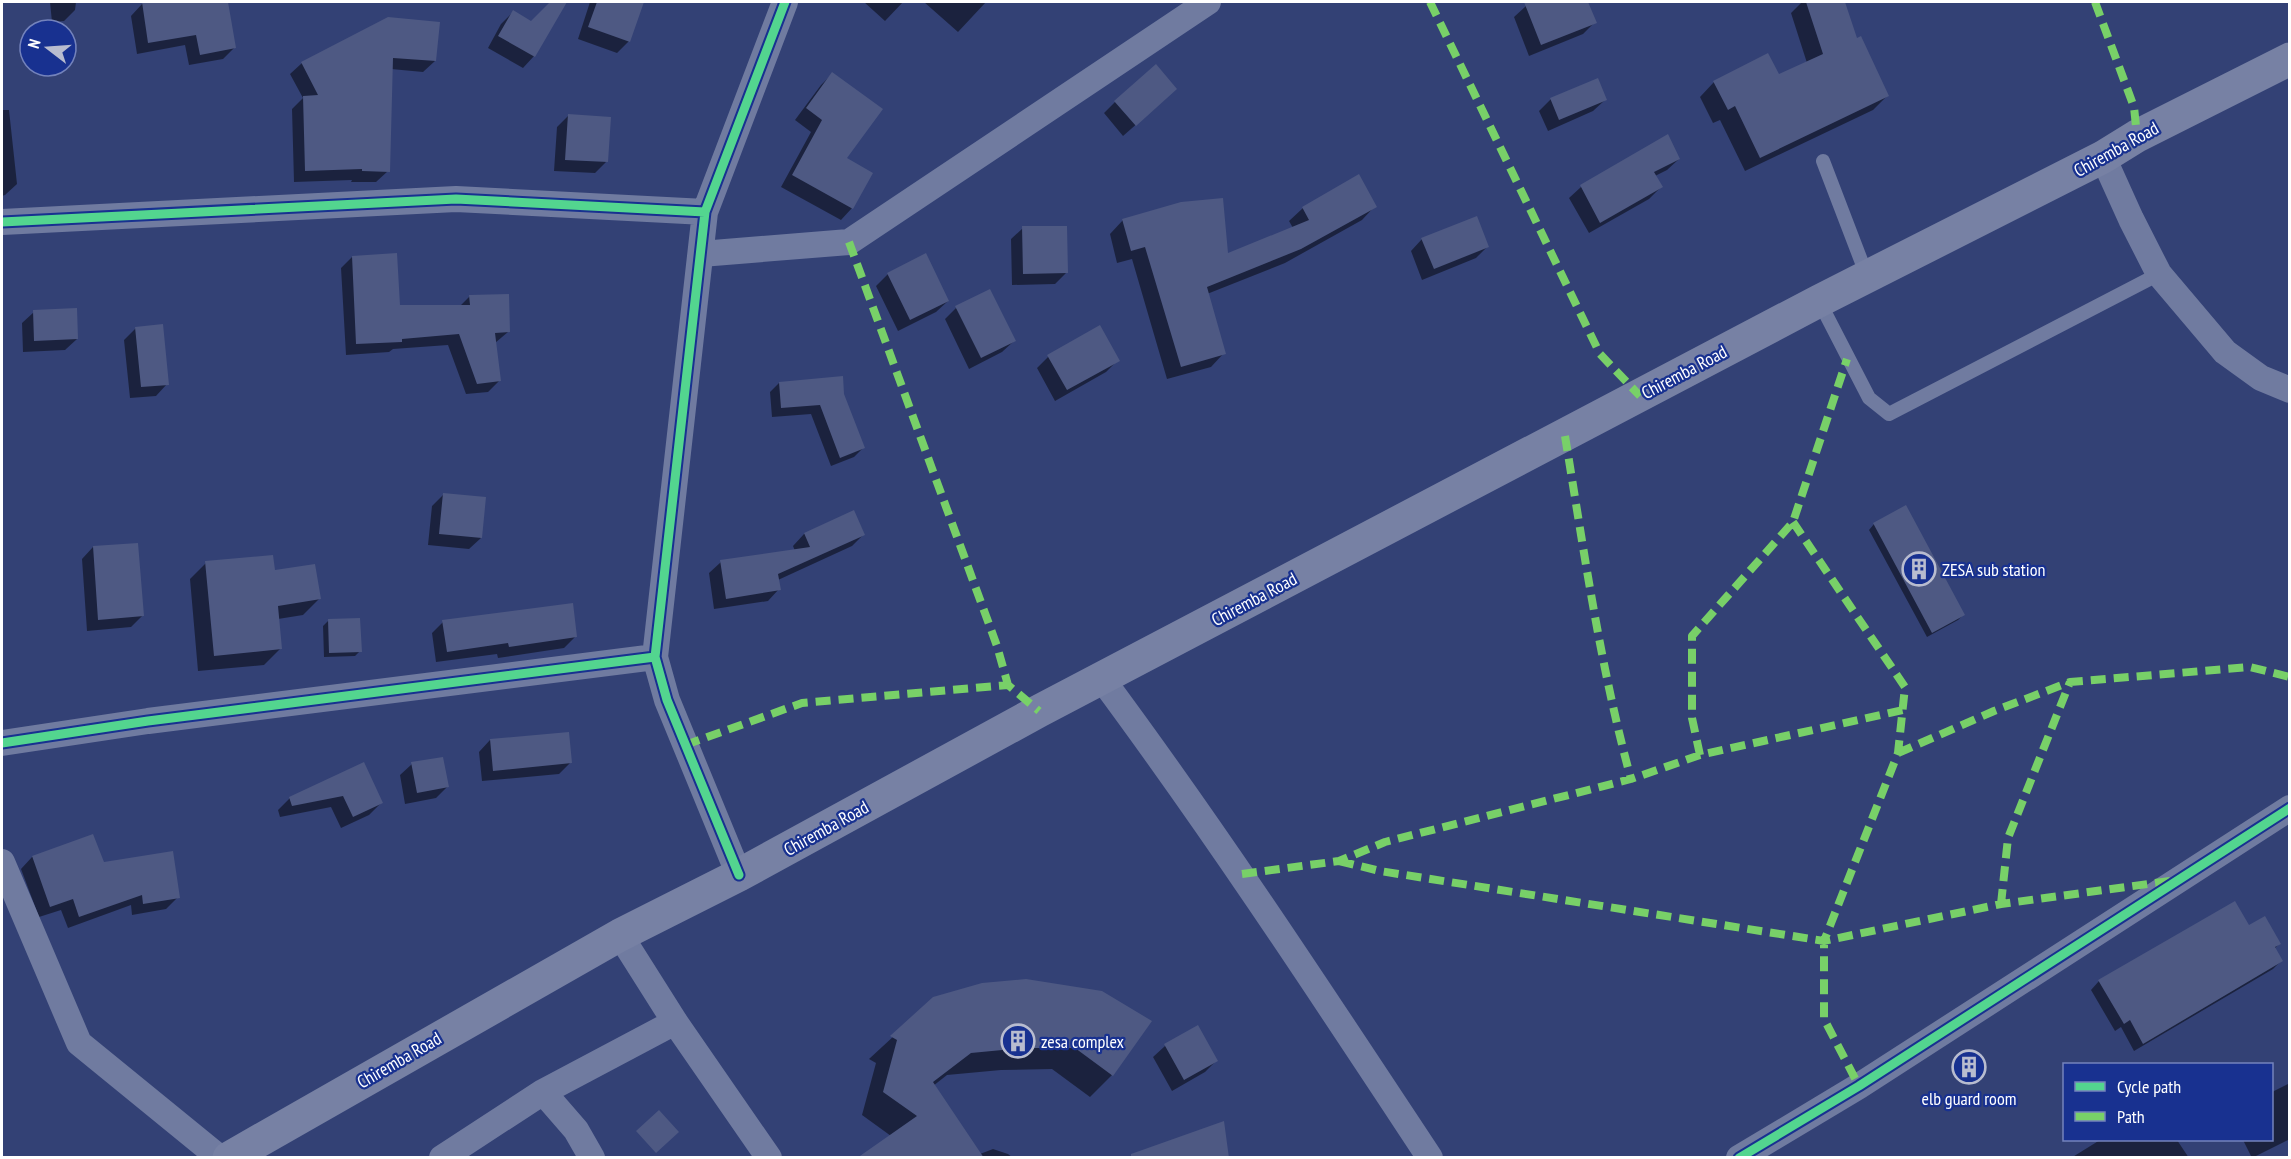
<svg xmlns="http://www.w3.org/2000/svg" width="2291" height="1159" viewBox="0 0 2291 1159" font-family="'PT Sans Narrow',sans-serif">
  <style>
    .shadow { fill: #0007 }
    .building { fill: #4e5983 }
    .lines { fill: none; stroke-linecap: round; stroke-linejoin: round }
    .service { stroke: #707ba0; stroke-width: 14 }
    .minor { stroke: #707ba0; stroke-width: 26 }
    .secondary { stroke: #7781a4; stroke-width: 33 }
    .quiet { stroke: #78d068; stroke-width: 8; stroke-dasharray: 15 8; stroke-linecap: butt }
    .cycleway-casing { stroke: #183190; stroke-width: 13 }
    .cycleway { stroke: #53d58f; stroke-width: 9 }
    .labels { text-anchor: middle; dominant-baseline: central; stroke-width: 4.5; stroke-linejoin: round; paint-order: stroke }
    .street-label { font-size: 18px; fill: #fff; stroke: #183190 }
    .poi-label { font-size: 18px; fill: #fff; stroke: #183190; text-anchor: start }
  </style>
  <rect width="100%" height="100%" fill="#334175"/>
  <!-- shadow -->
  <path class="shadow" d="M 50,2 L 76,2 L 75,10 L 64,21 L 52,22 Z
    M 157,2 L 227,2 L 235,47 L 223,59 L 189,65 L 185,45 L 137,54 L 131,16 L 142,4 Z
    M 552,2 L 565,2 L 534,56 L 523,68 L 488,48 L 501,24 L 513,12 L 531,22 Z
    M 590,2 L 642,2 L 629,41 L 617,53 L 578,39 Z
    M 864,2 L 903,2 L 885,21 Z
    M 924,2 L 986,2 L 958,32 Z
    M 1537,2 L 1587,2 L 1595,22 L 1583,34 L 1529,56 L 1514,17 L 1526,6 Z
    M 1802,2 L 1843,2 L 1856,40 L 1887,96 L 1873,110 L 1745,171 L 1720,120 L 1713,123 L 1700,97 L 1714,82 L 1778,76 L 1807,63 L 1791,13 Z
    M 388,18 L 435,61 L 423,72 L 391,69 L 388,171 L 376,182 L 351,182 L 352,180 L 294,182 L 292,109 L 303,98 L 290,74 L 302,63 Z
    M 832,74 L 852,208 L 841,220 L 781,187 L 811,132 L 795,120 L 821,85 Z
    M 1551,99 L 1605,100 L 1593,111 L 1548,131 L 1539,111 Z
    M 1164,100 L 1123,136 L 1104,113 L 1115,102 Z
    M 2,110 L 9,110 L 17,184 L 5,195 L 2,196 Z
    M 568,116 L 606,162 L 595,173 L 554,171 L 557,127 Z
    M 1668,136 L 1679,159 L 1667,170 L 1655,176 L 1661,187 L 1649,199 L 1589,233 L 1569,198 L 1581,187 Z
    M 1375,206 L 1362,220 L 1285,263 L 1207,294 L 1224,353 L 1211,367 L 1167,379 L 1132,259 L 1117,263 L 1110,234 L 1123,220 L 1227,255 L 1293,228 L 1289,221 L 1303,208 Z
    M 1023,228 L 1066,273 L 1055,284 L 1012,285 L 1011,239 Z
    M 1422,239 L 1487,247 L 1476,258 L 1422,280 L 1411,251 Z
    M 352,257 L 399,307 L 460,306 L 470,296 L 508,332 L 495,343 L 499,381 L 488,392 L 466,394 L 448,345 L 393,349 L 389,352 L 346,355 L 341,268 Z
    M 888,274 L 948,301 L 936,312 L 898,331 L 876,286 Z
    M 956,308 L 1014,341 L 1002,352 L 969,369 L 945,319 Z
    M 34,312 L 77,339 L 65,350 L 23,352 L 22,323 Z
    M 136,328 L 167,384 L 156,396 L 130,398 L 124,340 Z
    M 1048,357 L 1118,360 L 1106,372 L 1055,401 L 1037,368 Z
    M 779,383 L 843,394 L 863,448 L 854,457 L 831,466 L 811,414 L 772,417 L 770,392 Z
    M 443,495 L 481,538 L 469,549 L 428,545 L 432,506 Z
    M 854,512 L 864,534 L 852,546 L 778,580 L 779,589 L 768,601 L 714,609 L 709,573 L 721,562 L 795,551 L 793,546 L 804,534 Z
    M 1874,524 L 1963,615 L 1958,620 L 1927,637 L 1869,530 Z
    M 93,547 L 143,615 L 131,627 L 87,631 L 82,559 Z
    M 206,563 L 273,571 L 319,599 L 303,615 L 278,619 L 280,649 L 264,665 L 198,671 L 190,579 Z
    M 329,620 L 360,651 L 355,656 L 324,657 L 323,626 Z
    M 443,622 L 576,636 L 564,648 L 498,658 L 497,654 L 436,662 L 432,633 Z
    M 490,740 L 570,763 L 559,774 L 482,781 L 479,752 Z
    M 363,764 L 381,803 L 369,815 L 341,828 L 331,807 L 280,817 L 278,810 L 290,798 Z
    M 412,764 L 447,787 L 436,798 L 405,804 L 400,775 Z
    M 92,836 L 103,864 L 178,897 L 166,909 L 132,915 L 131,905 L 68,928 L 61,910 L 39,917 L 21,869 L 32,857 Z
    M 2249,927 L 2279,944 L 2274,949 L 2281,961 L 2273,969 L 2134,1051 L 2121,1027 L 2115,1031 L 2091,990 L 2099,981 Z
    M 1026,980 L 1112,1075 L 1090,1097 L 1052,1069 L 1001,1070 L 947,1075 L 933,1086 L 980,1154 L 993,1149 L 1008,1154 L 1013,1158 L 860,1158 L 891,1136 L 862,1115 L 876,1063 L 869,1059 L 934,999 Z
    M 1165,1046 L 1216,1061 L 1205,1072 L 1172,1091 L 1153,1057 Z
    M 2290,1083 L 2290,1139 L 2252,1158 L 2243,1140 L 2272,1140 L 2272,1092 Z
    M 2100,1140 L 2177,1140 L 2189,1158 L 2071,1158 Z"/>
  <!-- building -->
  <path class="building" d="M 142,2 L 228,2 L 236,48 L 200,55 L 196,35 L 148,43 Z
    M 550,2 L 567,2 L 535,57 L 498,36 L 513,10 L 531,21 Z
    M 597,2 L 644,2 L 630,42 L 588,27 Z
    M 1524,2 L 1588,2 L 1597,23 L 1541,45 Z
    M 1806,2 L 1845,2 L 1857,38 L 1861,36 L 1889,96 L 1760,158 L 1735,106 L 1728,110 L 1713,81 L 1768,53 L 1779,74 L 1823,54 Z
    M 388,17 L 440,22 L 436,61 L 393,58 L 390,172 L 362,171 L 362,169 L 305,171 L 303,96 L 318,95 L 301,62 Z
    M 1156,64 L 1177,89 L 1136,126 L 1114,101 Z
    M 832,72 L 883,109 L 847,158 L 873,173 L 853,209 L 792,175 L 822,120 L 806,108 Z
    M 1598,78 L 1607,100 L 1559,120 L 1550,98 Z
    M 568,114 L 611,117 L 608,162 L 565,160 Z
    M 1668,134 L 1680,159 L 1654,172 L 1663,187 L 1600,223 L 1580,185 Z
    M 1359,174 L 1377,207 L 1301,249 L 1207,287 L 1226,354 L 1181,367 L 1145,247 L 1131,251 L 1122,219 L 1181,202 L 1223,198 L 1228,253 L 1309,220 L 1302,207 Z
    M 1477,216 L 1489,247 L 1434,269 L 1421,238 Z
    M 1022,226 L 1067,226 L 1068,273 L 1023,274 Z
    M 397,253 L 400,305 L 470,305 L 469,295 L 509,294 L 510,332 L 495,333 L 501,381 L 477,384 L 459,334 L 402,339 L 402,342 L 356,344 L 352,256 Z
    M 926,253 L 949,301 L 910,320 L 887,273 Z
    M 990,289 L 1016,341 L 981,358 L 955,306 Z
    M 77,308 L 78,339 L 34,341 L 33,310 Z
    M 163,324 L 169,385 L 141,387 L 135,327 Z
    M 1100,325 L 1120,361 L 1067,390 L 1047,355 Z
    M 843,376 L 844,394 L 865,448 L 840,458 L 820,405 L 781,408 L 779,382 Z
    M 443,493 L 486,497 L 482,538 L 439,534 Z
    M 1906,505 L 1965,615 L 1932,633 L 1873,523 Z
    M 854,510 L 865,535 L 778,574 L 781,590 L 726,599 L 720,560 L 810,547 L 804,533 Z
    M 138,543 L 144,616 L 98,620 L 93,546 Z
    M 273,555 L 275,570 L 315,564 L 321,599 L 278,606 L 282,649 L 214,656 L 205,561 Z
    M 573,603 L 577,637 L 509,647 L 508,643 L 447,652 L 442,620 Z
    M 360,618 L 362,652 L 329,653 L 328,619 Z
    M 569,732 L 572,763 L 493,771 L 490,739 Z
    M 443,757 L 449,787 L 417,793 L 411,762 Z
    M 364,762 L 383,803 L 353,817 L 343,796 L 292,806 L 289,797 Z
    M 93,834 L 104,862 L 173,851 L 180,898 L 143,904 L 142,895 L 79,917 L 73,899 L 50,907 L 32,856 Z
    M 2235,901 L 2249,925 L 2265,916 L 2281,944 L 2275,947 L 2283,961 L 2143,1044 L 2130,1020 L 2124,1024 L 2098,980 Z
    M 1026,979 L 1102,991 L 1152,1021 L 1113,1076 L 1075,1048 L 1024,1048 L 971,1053 L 933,1082 L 984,1158 L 857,1158 L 917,1116 L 883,1092 L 897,1040 L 890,1036 L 933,997 L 982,983 Z
    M 1198,1025 L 1218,1061 L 1184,1080 L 1164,1044 Z
    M 659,1110 L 679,1132 L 656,1153 L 636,1131 Z
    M 1224,1121 L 1229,1158 L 1131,1158 L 1131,1154 Z"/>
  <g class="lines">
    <!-- service -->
    <path class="service" d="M 1823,161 L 1867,276
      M 1819,301 L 1869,398 L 1889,414 L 2159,274"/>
    <!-- minor -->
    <path class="minor" d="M 2103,157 L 2131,219 L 2159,274 L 2225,352 L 2261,378 L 2290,390
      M 2,222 L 456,199 L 705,212
      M 701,254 L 849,242 L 1208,2
      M 1102,679 C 1217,834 1323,996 1430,1158
      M 2,743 L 148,721 L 655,657
      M 2,862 L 79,1043 L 220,1158
      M 739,875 L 667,700 L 655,657 L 705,212 L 785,2
      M 620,935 L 675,1022 L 769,1158
      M 543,1092 L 576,1130 L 592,1158
      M 442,1158 L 543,1092 L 675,1022
      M 1739,1158 L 1859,1086 L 2290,808"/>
    <!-- secondary -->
    <path class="secondary" d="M 229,1158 L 620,935 L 739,875 L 1039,711 L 1819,301 L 2103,157 L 2137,136 L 2290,59"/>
    <!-- quiet -->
    <path class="quiet" d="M 1430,2 L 1600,354 L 1640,396
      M 2095,2 L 2134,107 L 2137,136
      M 849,242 L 997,646 L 1008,685
      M 1565,436 C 1584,551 1600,666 1631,779
      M 1793,522 L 1905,687 L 1898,753 L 1824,941 L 1824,1019 L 1859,1086
      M 685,745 L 802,703 L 1008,685 L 1039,711
      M 1898,753 L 1994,711 L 2070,682 L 2250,667 L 2290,677
      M 1700,755 L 1692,718 L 1692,636 L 1793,522 L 1847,359
      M 1339,861 L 1380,871 L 1824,941 L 2001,904 L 2170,881
      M 1242,874 L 1339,861 L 1385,842 L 1631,779 L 1700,755 L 1903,710
      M 2001,904 L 2008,838 L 2070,682"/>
    <!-- cycleway casing -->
    <g class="cycleway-casing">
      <path id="cycleway" d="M 2,222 L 456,199 L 705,212
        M 2,743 L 148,721 L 655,657
        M 739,875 L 667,700 L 655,657 L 705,212 L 785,2
        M 1739,1158 L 1859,1086 L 2290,808"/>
    </g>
    <!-- cycleway -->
    <use href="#cycleway" class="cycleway"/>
  </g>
  <!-- icons -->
  <defs>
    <g id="building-ring" transform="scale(1.725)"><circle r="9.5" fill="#183190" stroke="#b8bccf" stroke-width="1.5"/><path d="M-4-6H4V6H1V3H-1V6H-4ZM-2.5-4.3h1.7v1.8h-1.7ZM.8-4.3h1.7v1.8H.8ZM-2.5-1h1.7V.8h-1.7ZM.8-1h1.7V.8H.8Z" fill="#b8bccf"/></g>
  </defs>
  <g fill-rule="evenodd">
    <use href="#building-ring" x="1919" y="569"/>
    <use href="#building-ring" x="1018" y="1041"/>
    <use href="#building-ring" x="1969" y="1067"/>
  </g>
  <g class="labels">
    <!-- street labels -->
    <g class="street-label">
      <text transform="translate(2116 149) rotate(-29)">Chiremba Road</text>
      <text transform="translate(1684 372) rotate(-28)">Chiremba Road</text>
      <text transform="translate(1254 599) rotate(-28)">Chiremba Road</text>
      <text transform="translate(826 828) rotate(-29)">Chiremba Road</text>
      <text transform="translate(399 1060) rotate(-30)">Chiremba Road</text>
    </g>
    <!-- poi labels -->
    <g class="poi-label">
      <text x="1942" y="569">ZESA sub station</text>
      <text x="1041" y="1041">zesa complex</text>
      <text x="1969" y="1098" text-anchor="middle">elb guard room</text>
    </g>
  </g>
  <!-- border -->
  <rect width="2291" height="1159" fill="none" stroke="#ffffff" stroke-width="6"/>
  <!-- legend -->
  <rect x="2063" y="1063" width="210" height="78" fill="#183190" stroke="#7483bc" stroke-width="1.5"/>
  <rect x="2075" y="1082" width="30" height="9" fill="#53d58f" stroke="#7483bc" stroke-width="1.5"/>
  <text x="2117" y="1093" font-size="18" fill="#ffffff">Cycle path</text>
  <rect x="2075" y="1112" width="30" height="9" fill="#78d068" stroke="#7483bc" stroke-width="1.5"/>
  <text x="2117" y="1123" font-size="18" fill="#ffffff">Path</text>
  <!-- north arrow -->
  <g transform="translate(48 48) rotate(287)"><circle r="28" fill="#183190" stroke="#7483bc" stroke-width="1.5"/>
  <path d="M0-4.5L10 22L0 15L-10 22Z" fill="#b8bccf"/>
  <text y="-9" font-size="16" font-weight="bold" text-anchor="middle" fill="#ffffff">N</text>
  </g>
</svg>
